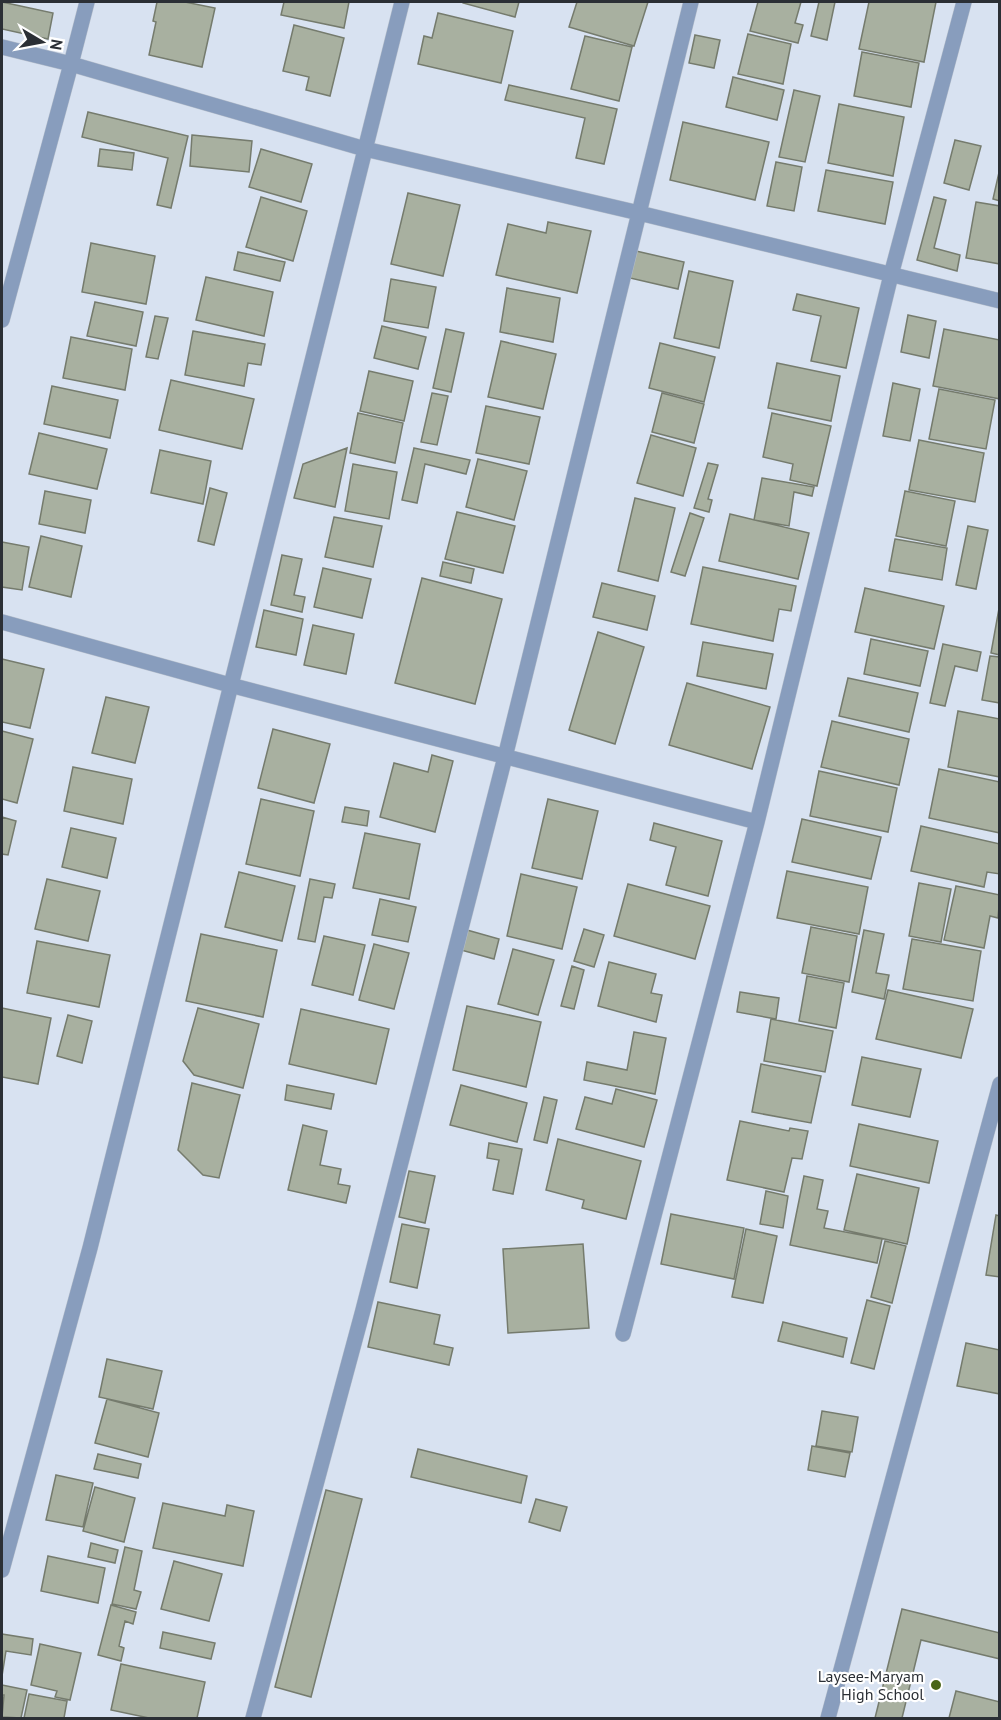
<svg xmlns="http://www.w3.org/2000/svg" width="1001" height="1720" viewBox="0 0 1001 1720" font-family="'PT Sans',sans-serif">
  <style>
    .building { fill: #a8b0a0; stroke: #757b6d; stroke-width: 1.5 }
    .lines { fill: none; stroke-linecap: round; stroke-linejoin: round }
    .minor-casing { stroke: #b5becb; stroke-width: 16 }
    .minor { stroke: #889dbd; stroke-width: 15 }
    .poi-dot { fill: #496518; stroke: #fff; stroke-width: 2 }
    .labels { text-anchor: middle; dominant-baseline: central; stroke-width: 4.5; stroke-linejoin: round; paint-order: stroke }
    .poi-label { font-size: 16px; fill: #2b2f35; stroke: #fff; text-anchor: end }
  </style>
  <rect width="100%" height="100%" fill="#d8e2f1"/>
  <!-- building -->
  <path class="building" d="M 2,2 L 53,13 L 48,39 L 2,29 Z
    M 157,2 L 185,2 L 215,8 L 202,67 L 149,55 L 156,22 L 153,21 Z
    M 284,2 L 349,2 L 344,28 L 281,15 Z
    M 463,2 L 519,2 L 515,17 L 463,3 Z
    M 577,2 L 648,2 L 634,46 L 569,27 Z
    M 758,2 L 801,2 L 795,23 L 803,25 L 798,43 L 750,31 Z
    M 819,2 L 835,2 L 827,40 L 811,36 Z
    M 869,2 L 936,2 L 924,62 L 859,49 Z
    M 438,13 L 513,31 L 501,83 L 418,64 L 424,36 L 432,38 Z
    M 294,25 L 344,38 L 330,96 L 306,90 L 309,77 L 283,71 Z
    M 748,34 L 791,44 L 783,84 L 738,74 Z
    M 695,35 L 720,40 L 714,68 L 689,63 Z
    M 585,36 L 632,47 L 619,101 L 571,89 Z
    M 862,52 L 919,63 L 911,107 L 854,96 Z
    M 733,77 L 784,90 L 777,120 L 726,107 Z
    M 509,85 L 617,109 L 604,164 L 576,158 L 585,118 L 505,100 Z
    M 794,90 L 820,96 L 805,162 L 779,157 Z
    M 839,104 L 904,117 L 893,176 L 828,163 Z
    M 88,112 L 188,136 L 171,208 L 157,205 L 168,158 L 82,137 Z
    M 683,122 L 769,142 L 755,200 L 670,180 Z
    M 192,135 L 252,141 L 249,172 L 190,166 Z
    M 955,140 L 981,146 L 969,190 L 944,183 Z
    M 100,149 L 134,153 L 132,170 L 98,166 Z
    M 261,149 L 312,164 L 301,202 L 249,187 Z
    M 776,162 L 802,167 L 794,211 L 767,206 Z
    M 1000,168 L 1000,201 L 993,199 Z
    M 826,170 L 893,182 L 885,224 L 818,211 Z
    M 408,193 L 460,205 L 443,276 L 391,264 Z
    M 261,197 L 307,211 L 293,261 L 246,247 Z
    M 934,197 L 946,200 L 934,248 L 960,255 L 957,271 L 917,260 Z
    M 976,202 L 1000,206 L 1000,264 L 966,258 Z
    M 548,222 L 591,231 L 577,293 L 496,275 L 508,224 L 546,233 Z
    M 91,243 L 155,256 L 146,304 L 82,292 Z
    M 636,251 L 684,262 L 678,289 L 630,278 Z
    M 238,252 L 285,262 L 280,281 L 234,270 Z
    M 689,271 L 733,281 L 719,348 L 674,338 Z
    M 206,277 L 273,292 L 264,336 L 196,320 Z
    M 391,279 L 436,287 L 428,328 L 384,321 Z
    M 507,288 L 560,298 L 553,342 L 500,332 Z
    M 797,294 L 859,308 L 846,368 L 811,361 L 821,316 L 793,310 Z
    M 95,302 L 143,312 L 136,346 L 87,336 Z
    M 908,315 L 936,321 L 929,358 L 901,352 Z
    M 155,316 L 168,318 L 158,359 L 146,357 Z
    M 382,326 L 426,337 L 418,369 L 374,358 Z
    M 446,329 L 464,333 L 451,392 L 433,388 Z
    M 944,329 L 1000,340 L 1000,399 L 933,386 Z
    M 193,331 L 265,344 L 261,365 L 248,363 L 244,386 L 185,375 Z
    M 71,337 L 132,349 L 125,390 L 63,378 Z
    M 501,341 L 556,354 L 543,409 L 488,397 Z
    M 660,343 L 715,357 L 704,402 L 649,388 Z
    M 777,363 L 840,376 L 831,421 L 768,408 Z
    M 369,371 L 413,381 L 404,421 L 360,411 Z
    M 171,380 L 254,399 L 242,449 L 159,430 Z
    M 893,383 L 920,389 L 910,441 L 883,436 Z
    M 52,386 L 118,400 L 110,438 L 44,424 Z
    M 939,389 L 995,400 L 986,449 L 929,439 Z
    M 432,393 L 448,396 L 437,445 L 421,442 Z
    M 662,393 L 704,404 L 694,443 L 652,432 Z
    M 486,406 L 540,417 L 529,464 L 476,453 Z
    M 358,413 L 403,423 L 395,463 L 350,453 Z
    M 772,413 L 831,426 L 817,486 L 790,480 L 793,464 L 763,457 Z
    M 39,433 L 107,449 L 97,489 L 29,474 Z
    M 651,435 L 696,448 L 683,496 L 637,483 Z
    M 919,440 L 984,453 L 975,502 L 909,490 Z
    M 347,448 L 335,507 L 294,498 L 303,464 Z
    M 414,448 L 470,460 L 466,474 L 425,464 L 417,503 L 402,500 Z
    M 160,450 L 211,461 L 203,504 L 151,493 Z
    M 478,459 L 527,471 L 514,520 L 466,507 Z
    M 708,463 L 718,465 L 708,499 L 712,500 L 709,512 L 694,508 Z
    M 353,464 L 397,472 L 389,519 L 345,511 Z
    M 762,478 L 814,487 L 812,496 L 794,492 L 789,526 L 754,520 Z
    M 210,488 L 227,493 L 214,545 L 198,541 Z
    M 45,491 L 91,500 L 85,533 L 39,524 Z
    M 905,491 L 955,501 L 946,546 L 896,536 Z
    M 635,498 L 675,508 L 658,581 L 618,571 Z
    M 457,512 L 515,526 L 503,573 L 445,559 Z
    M 690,513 L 704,518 L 685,576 L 671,572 Z
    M 730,514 L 809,533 L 798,579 L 719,561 Z
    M 334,517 L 382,526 L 373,567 L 325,557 Z
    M 968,526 L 988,530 L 976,589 L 956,585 Z
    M 41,536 L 82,546 L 71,597 L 29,587 Z
    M 895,539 L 947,548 L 942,580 L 889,571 Z
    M 2,542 L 29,547 L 22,590 L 2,587 Z
    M 282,555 L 302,559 L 294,595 L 305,597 L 302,612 L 271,605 Z
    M 443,562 L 474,569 L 471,583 L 440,576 Z
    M 703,567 L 796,586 L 791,611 L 779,609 L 773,641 L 691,624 Z
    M 323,568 L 371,579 L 362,618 L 314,607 Z
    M 422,578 L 502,599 L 475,704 L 395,683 Z
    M 602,583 L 655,596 L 647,630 L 593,617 Z
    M 865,588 L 944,606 L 934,649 L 855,632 Z
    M 1000,603 L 1000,655 L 991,653 Z
    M 264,610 L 303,619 L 296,655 L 256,647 Z
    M 313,625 L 354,634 L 346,674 L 304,665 Z
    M 598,632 L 644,647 L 615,744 L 569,730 Z
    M 871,639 L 928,651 L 920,686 L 864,674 Z
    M 703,642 L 773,654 L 766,689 L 697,676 Z
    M 943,644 L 981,652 L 977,671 L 955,666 L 945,706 L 930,703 Z
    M 990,656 L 1000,657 L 1000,703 L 982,700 Z
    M 2,659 L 44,669 L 30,728 L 2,722 Z
    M 848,678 L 918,693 L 909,732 L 839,716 Z
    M 687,683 L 770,707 L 752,769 L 669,745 Z
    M 106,697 L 149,707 L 135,763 L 92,753 Z
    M 958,711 L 1000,719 L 1000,777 L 948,767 Z
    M 832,721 L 909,739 L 899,785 L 821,767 Z
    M 273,729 L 330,744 L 314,803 L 258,788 Z
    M 2,731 L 33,739 L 17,803 L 2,799 Z
    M 432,755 L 453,761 L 435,832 L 380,817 L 394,763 L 428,772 Z
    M 73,767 L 132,779 L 123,824 L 64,811 Z
    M 939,769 L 1000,782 L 1000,833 L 929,818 Z
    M 819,771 L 897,788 L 888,832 L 810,816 Z
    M 261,799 L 314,811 L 300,876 L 246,864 Z
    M 548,799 L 598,811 L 582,879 L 532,868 Z
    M 345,807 L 369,811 L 367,826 L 342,822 Z
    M 2,817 L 16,821 L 8,855 L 2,854 Z
    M 802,819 L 881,837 L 871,879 L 792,862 Z
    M 654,823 L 722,841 L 708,896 L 666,885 L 676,847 L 650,840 Z
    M 921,826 L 1000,844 L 1000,874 L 987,872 L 984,887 L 911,871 Z
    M 71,828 L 116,838 L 107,878 L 62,867 Z
    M 365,833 L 420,844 L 409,899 L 353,888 Z
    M 787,871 L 868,887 L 859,934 L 777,918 Z
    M 239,872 L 295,886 L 282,941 L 225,927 Z
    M 521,874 L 577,887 L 562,949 L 507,936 Z
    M 47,879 L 100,891 L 88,941 L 35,929 Z
    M 310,879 L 335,884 L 332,898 L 324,897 L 315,942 L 298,939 Z
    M 919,883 L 951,889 L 941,942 L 909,936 Z
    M 628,884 L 710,906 L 695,959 L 614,936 Z
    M 956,886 L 1000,895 L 998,918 L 990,916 L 984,948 L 944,940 Z
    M 380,899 L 416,907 L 408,942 L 372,935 Z
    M 811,927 L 857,936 L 849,982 L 802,973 Z
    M 584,929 L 604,935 L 594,967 L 574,961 Z
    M 467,930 L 499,939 L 494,959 L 461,950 Z
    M 864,930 L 884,934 L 876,973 L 889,975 L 884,999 L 852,992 Z
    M 201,934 L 277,950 L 263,1017 L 186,1001 Z
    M 324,936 L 365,945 L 353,995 L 312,985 Z
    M 912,939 L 981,951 L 973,1001 L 903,989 Z
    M 37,941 L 110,955 L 99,1007 L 27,993 Z
    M 374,944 L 409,953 L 394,1009 L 359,1000 Z
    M 513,949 L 554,960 L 538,1015 L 498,1004 Z
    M 609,962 L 656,974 L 651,993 L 662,995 L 656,1022 L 598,1006 Z
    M 572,966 L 584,970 L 574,1009 L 561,1006 Z
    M 807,976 L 844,983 L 836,1028 L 799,1021 Z
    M 888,990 L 973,1009 L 961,1058 L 876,1039 Z
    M 740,992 L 779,998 L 776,1019 L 737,1012 Z
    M 467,1006 L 541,1022 L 526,1087 L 453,1070 Z
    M 2,1008 L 51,1018 L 38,1084 L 2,1077 Z
    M 198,1008 L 259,1024 L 243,1088 L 194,1075 L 183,1061 Z
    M 301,1009 L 389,1029 L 376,1084 L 289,1064 Z
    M 68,1015 L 92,1021 L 82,1063 L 57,1056 Z
    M 771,1019 L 833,1031 L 825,1072 L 764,1061 Z
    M 634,1032 L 666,1038 L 655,1094 L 584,1080 L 587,1062 L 627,1070 Z
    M 862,1057 L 921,1069 L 910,1117 L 852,1105 Z
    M 761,1064 L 821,1076 L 811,1123 L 752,1112 Z
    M 192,1083 L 240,1095 L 219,1178 L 203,1175 L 178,1150 Z
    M 287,1085 L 334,1094 L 331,1109 L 285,1100 Z
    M 461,1085 L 527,1103 L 517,1142 L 450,1125 Z
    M 616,1089 L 657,1100 L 644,1147 L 576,1129 L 585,1097 L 612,1104 Z
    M 544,1097 L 557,1100 L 547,1143 L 534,1140 Z
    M 740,1121 L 789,1131 L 790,1128 L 808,1131 L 802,1159 L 792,1158 L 784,1192 L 727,1180 Z
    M 859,1124 L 938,1141 L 929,1183 L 850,1166 Z
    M 303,1125 L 327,1131 L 320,1165 L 341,1169 L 338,1184 L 350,1186 L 346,1203 L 288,1190 Z
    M 558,1139 L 641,1161 L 626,1219 L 582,1208 L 584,1200 L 546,1190 Z
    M 489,1143 L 522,1149 L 513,1194 L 493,1190 L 499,1160 L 487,1158 Z
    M 409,1171 L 435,1176 L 425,1223 L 399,1217 Z
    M 857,1174 L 919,1188 L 907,1244 L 844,1230 Z
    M 804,1176 L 823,1180 L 817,1209 L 828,1211 L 824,1228 L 882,1239 L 877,1263 L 790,1245 Z
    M 766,1191 L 788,1196 L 783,1228 L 760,1224 Z
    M 671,1214 L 744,1228 L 734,1279 L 661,1264 Z
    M 996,1215 L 1000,1216 L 1000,1277 L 986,1275 Z
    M 402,1224 L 429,1229 L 417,1288 L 390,1282 Z
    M 746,1229 L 777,1236 L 763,1303 L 732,1297 Z
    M 885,1241 L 906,1246 L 892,1303 L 871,1297 Z
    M 583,1244 L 589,1328 L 508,1333 L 503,1249 Z
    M 867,1300 L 890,1306 L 874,1369 L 851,1363 Z
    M 378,1302 L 440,1315 L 434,1344 L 453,1348 L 449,1365 L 368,1347 Z
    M 783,1322 L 847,1338 L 843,1357 L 778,1341 Z
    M 966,1343 L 1000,1350 L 1000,1394 L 957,1386 Z
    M 107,1359 L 162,1371 L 153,1409 L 99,1397 Z
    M 107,1399 L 159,1413 L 148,1457 L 95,1443 Z
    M 822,1411 L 858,1417 L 852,1452 L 816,1446 Z
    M 812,1446 L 850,1453 L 845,1477 L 808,1470 Z
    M 418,1449 L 527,1476 L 521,1503 L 411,1477 Z
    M 98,1454 L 141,1464 L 138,1478 L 94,1469 Z
    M 56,1475 L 93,1483 L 83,1527 L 46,1520 Z
    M 95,1487 L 135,1498 L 124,1542 L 83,1531 Z
    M 326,1490 L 362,1499 L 311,1697 L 275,1687 Z
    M 536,1499 L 567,1507 L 560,1531 L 529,1522 Z
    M 163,1503 L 225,1516 L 227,1505 L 254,1511 L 243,1566 L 153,1548 Z
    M 91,1543 L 118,1550 L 115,1563 L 88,1557 Z
    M 125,1547 L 142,1551 L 134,1590 L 141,1592 L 136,1609 L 112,1604 Z
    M 48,1556 L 105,1568 L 98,1603 L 41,1591 Z
    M 174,1561 L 222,1574 L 209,1621 L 161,1609 Z
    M 111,1605 L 136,1612 L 133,1624 L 125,1621 L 119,1646 L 124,1648 L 121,1661 L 98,1655 Z
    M 902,1609 L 1000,1633 L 1000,1659 L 921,1640 L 902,1718 L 875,1718 Z
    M 163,1632 L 215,1643 L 211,1659 L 160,1648 Z
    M 2,1634 L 33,1639 L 31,1655 L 6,1651 L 2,1676 Z
    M 40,1644 L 81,1653 L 70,1700 L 55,1697 L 57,1691 L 31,1685 Z
    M 121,1664 L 205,1682 L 197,1718 L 149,1718 L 111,1710 Z
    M 2,1685 L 27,1690 L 21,1718 L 2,1717 L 4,1695 L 2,1695 Z
    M 956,1691 L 1000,1702 L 1000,1718 L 949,1718 Z
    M 29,1694 L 67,1701 L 64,1718 L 24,1718 Z"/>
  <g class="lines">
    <!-- minor casing -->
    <g class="minor-casing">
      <path id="minor" d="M 2,47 L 71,64 L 365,149 L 639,213 L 1000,301
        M 2,320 L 71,64 L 87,2
        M 2,622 L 230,685 L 757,822
        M 623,1334 L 757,822 L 891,275 L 964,2
        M 2,1570 L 90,1248 L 402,2
        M 253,1718 L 363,1310 L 505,757 L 691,2
        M 828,1718 L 1000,1084"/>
    </g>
    <!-- minor -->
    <use href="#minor" class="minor"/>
  </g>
  <!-- markers -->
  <circle class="poi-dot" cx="936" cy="1685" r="6"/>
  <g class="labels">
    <!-- poi labels -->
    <g class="poi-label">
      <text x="924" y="1676">Laysee-Maryam<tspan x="924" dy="18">High School</tspan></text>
    </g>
  </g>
  <!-- border -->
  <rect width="1001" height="1720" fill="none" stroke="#2b2f35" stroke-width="6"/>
  <!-- north arrow -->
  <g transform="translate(42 42) rotate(100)" stroke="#ffffff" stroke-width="4.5" paint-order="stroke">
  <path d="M0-4.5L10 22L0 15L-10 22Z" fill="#2b2f35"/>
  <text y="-9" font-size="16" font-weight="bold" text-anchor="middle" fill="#2b2f35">N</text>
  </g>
</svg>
